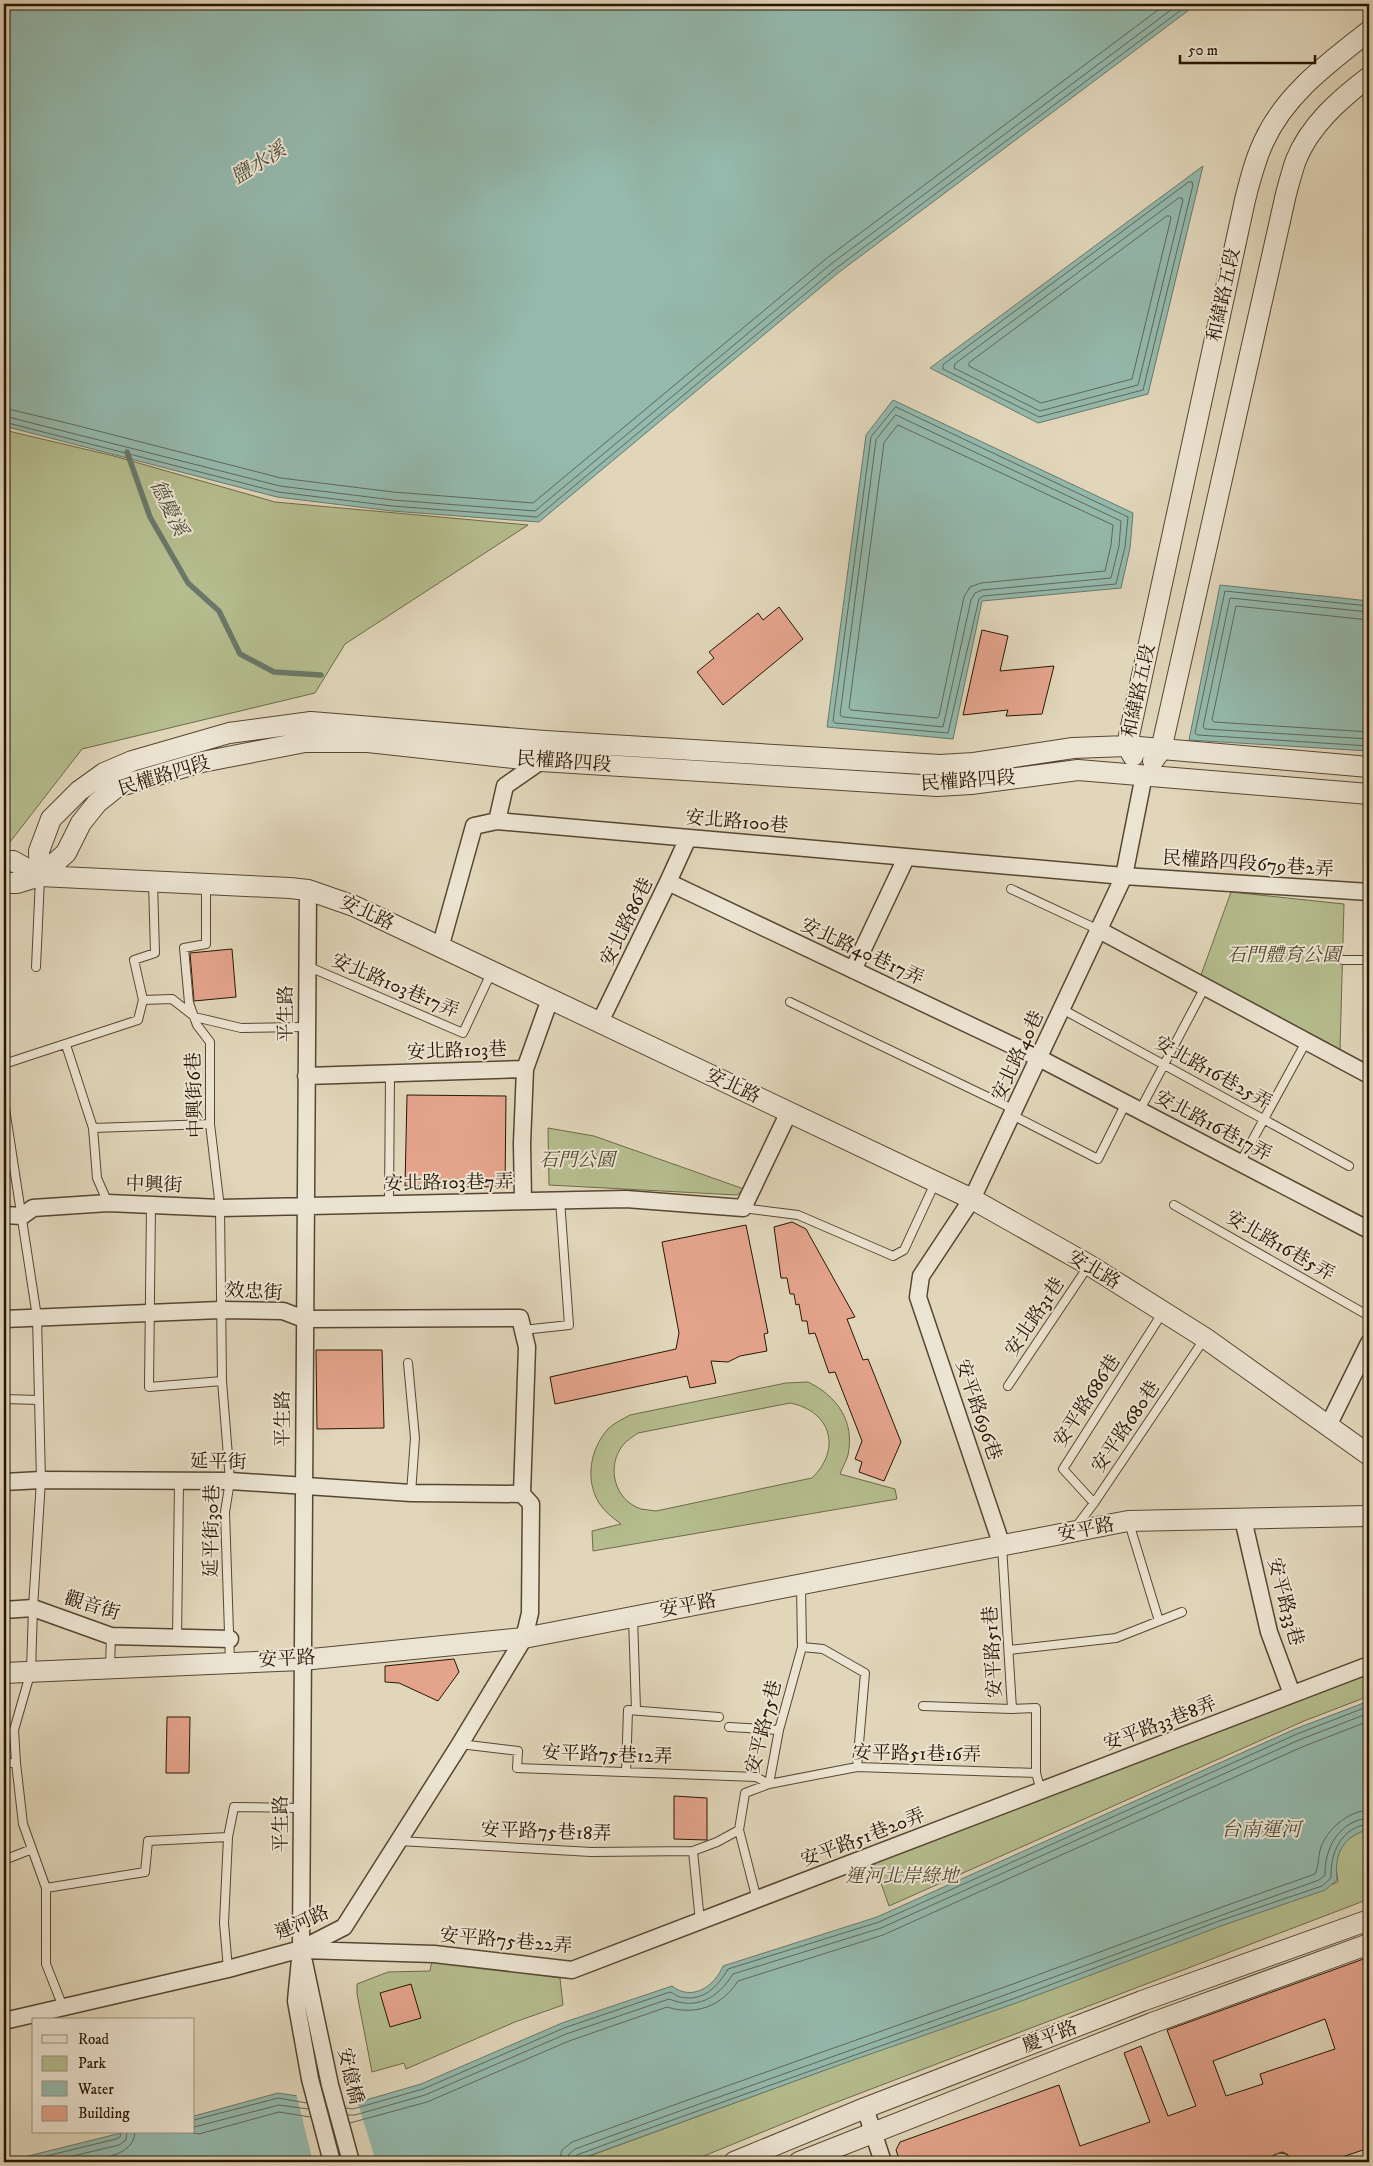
<svg xmlns="http://www.w3.org/2000/svg" width="1373" height="2166" viewBox="0 0 1373 2166" font-family="'IM FELL DW Pica','Noto Serif TC',serif">
  <style>
    .green { fill: #b5bd8e; stroke: #6f6a48; fill-rule: evenodd }
    .water { fill: #94b9ad; stroke: #697869 }
    .pier { fill: #e1d6ba }
    .lines { fill: none; stroke-linecap: round; stroke-linejoin: round }
    .shore { stroke: #5e6858; stroke-width: 1 }
    .stream { stroke: #697869; stroke-width: 5.5 }
    .building { fill: #e4a48c; stroke: #291603; fill-rule: evenodd }
    .service-casing { stroke: #574631; stroke-width: 10 }
    .minor-casing { stroke: #574631; stroke-width: 19 }
    .tertiary-casing { stroke: #574631; stroke-width: 22 }
    .service { stroke: #ece4d2; stroke-width: 8 }
    .minor { stroke: #ece4d2; stroke-width: 16 }
    .tertiary { stroke: #ece4d2; stroke-width: 20 }
    .labels { text-anchor: middle; dominant-baseline: central; stroke-width: 4; stroke-linejoin: round; paint-order: stroke }
    .street-label { font-size: 19px; fill: #291603; stroke: #ece4d2 }
    .park-label { font-size: 19px; font-style: italic; fill: #53482d; stroke: #ece4d2 }
    .water-label { font-size: 20px; font-style: italic; fill: #4e4f3e; stroke: #ece4d2 }
  </style>
  <rect width="100%" height="100%" fill="#e1d6ba"/>
  <filter id="stains"><feTurbulence type="fractalNoise" baseFrequency=".004" numOctaves="4"/><feColorMatrix values="0 0 0 0 .2 0 0 0 0 .09 0 0 0 0 .02 0 0 0 .5 -.17"/></filter>
  <radialGradient id="worn" r=".72"><stop offset=".6" stop-color="#630" stop-opacity="0"/><stop offset="1" stop-color="#630" stop-opacity=".3"/></radialGradient>
  <!-- green -->
  <path class="green" d="M 4,430 L 114,456 L 275,502 L 528,525 L 345,644 L 315,693 L 82,749 L 10,842 L 4,843 Z
    M 1231,892 L 1344,904 L 1340,1050 L 1201,975 Z
    M 548,1128 L 594,1136 L 744,1189 L 737,1195 L 549,1185 Z
    M 808,1382 C 837,1396 855,1421 848,1455 C 846,1462 842,1468 840,1474 L 895,1489 L 897,1499 L 593,1551 L 592,1531 L 621,1524 C 613,1518 605,1512 599,1503 C 585,1480 590,1450 607,1430 C 612,1424 623,1419 630,1415 L 786,1383 ZM 790,1403 C 831,1411 842,1449 812,1478 L 656,1511 C 651,1510 646,1510 641,1509 C 614,1500 606,1466 623,1445 C 627,1440 634,1436 638,1433 Z
    M 1369,1674 L 1369,1696 L 1304,1721 L 889,1906 L 874,1863 Z
    M 1364,1829 L 1369,1829 L 1369,1899 L 824,2107 L 689,2162 L 573,2162 L 1338,1882 L 1335,1860 L 1344,1842 Z
    M 432,1960 L 560,1978 L 563,2005 L 515,2022 L 406,2069 L 404,2063 L 372,2072 L 357,1994 L 357,1984 L 388,1972 L 430,1971 Z"/>
  <!-- water -->
  <path class="water" d="M 4,4 L 1197,4 L 838,273 L 539,522 L 392,511 L 277,497 L 4,426 Z
    M 1203,166 L 1148,394 L 1038,423 L 930,368 Z
    M 893,400 L 1133,513 L 1130,548 L 1121,588 L 982,601 L 953,739 L 827,727 L 866,435 Z
    M 1220,585 L 1369,601 L 1369,751 L 1189,740 Z
    M 1369,1701 L 1369,1829 C 1343,1837 1334,1852 1337,1880 L 1325,1890 L 1221,1926 L 1019,2002 L 842,2064 L 572,2162 L 4,2162 L 125,2132 L 194,2132 L 194,2116 L 278,2093 L 352,2104 L 421,2084 L 562,2023 L 672,1986 C 692,2002 715,1986 723,1966 L 877,1917 L 1295,1729 Z"/>
  <!-- pier -->
  <path class="pier" d="M 296,2093 L 352,2102 L 357,2100 L 376,2162 L 313,2162 Z"/>
  <g class="lines">
    <!-- shore -->
    <path class="shore" d="M 1189,182 L 1192,182 L 1193,185 L 1143,390 L 1039,417 L 943,369 L 943,365 Z
      M 1179,198 L 1182,198 L 1183,200 L 1138,385 L 1040,411 L 954,368 L 955,364 Z
      M 1167,216 L 1170,216 L 1171,218 L 1132,379 L 1041,403 L 969,366 L 969,363 Z
      M 896,407 L 1128,517 L 1125,547 L 1116,584 L 983,596 L 979,599 L 948,733 L 835,723 L 833,721 L 871,437 Z
      M 4,408 L 71,424 L 281,478 L 393,492 L 533,503 L 827,258 L 1166,4
      M 896,415 L 1121,521 L 1119,546 L 1111,578 L 982,590 L 975,593 L 971,600 L 943,727 L 843,717 L 840,715 L 876,440 Z
      M 4,416 L 280,486 L 393,500 L 535,511 L 831,264 L 1179,4
      M 4,422 L 278,492 L 392,506 L 537,517 L 835,269 L 1189,4
      M 898,425 L 1113,525 L 1111,545 L 1105,571 L 981,583 L 970,587 L 964,597 L 939,716 L 937,718 L 851,710 L 849,708 L 884,443 Z
      M 1369,606 L 1225,591 L 1195,733 L 1198,735 L 1369,746
      M 1369,612 L 1230,598 L 1203,727 L 1205,729 L 1369,739
      M 1369,620 L 1236,606 L 1212,720 L 1214,722 L 1369,732
      M 346,2108 L 353,2109 L 423,2089 L 564,2028 L 670,1992 C 673,1993 676,1996 680,1997 C 704,2002 717,1987 728,1969 L 879,1922 L 1297,1734 L 1369,1706
      M 348,2115 L 355,2115 L 425,2095 L 566,2034 L 669,1999 C 697,2010 717,1999 733,1974 L 881,1928 L 1299,1740 L 1369,1713
      M 194,2120 L 278,2098 L 307,2103
      M 350,2123 L 427,2102 L 569,2041 L 667,2007 C 696,2016 722,2006 738,1981 L 883,1935 L 1302,1747 L 1369,1721
      M 194,2127 L 279,2105 L 308,2109
      M 186,2132 L 199,2134 L 279,2112 L 310,2117
      M 22,2162 L 116,2139 L 120,2137 L 121,2132
      M 48,2162 L 119,2145 L 126,2140 L 127,2132
      M 81,2162 C 99,2158 134,2157 135,2132
      M 559,2162 L 562,2150 L 572,2142 C 719,2088 866,2037 1013,1984 C 1114,1947 1214,1909 1315,1874 C 1319,1867 1318,1855 1321,1847 C 1328,1828 1349,1811 1369,1810
      M 567,2162 L 569,2154 L 575,2149 C 722,2095 870,2044 1016,1991 C 1117,1954 1218,1916 1319,1880 L 1325,1875 C 1324,1848 1340,1820 1369,1818
      M 573,2162 L 577,2155 L 636,2133 L 1018,1997 L 1219,1921 L 1322,1886 L 1331,1878 C 1330,1853 1341,1827 1369,1824"/>
    <!-- stream -->
    <path class="stream" d="M 127,452 L 150,517 L 188,583 L 219,611 L 240,654 L 274,672 L 321,675"/>
  </g>
  <!-- building -->
  <path class="building" d="M 779,607 L 803,639 L 723,705 L 697,672 L 714,658 L 709,652 L 758,613 L 763,620 Z
    M 982,630 L 1008,636 L 1000,671 L 1054,666 L 1042,714 L 1006,716 L 1008,710 L 963,715 Z
    M 232,949 L 236,997 L 194,1001 L 190,953 Z
    M 407,1095 L 506,1096 L 505,1187 L 405,1186 Z
    M 792,1222 L 806,1229 L 855,1317 L 847,1319 L 863,1360 L 868,1359 L 901,1442 L 884,1481 L 859,1472 L 862,1462 L 855,1459 L 862,1441 L 835,1372 L 829,1373 L 815,1333 L 809,1334 L 807,1321 L 802,1321 L 799,1304 L 796,1305 L 794,1294 L 790,1294 L 787,1278 L 781,1278 L 774,1227 Z
    M 746,1225 L 768,1333 L 764,1334 L 767,1351 L 740,1356 L 728,1362 L 711,1361 L 716,1383 L 690,1388 L 687,1376 L 555,1404 L 550,1377 L 676,1349 L 679,1333 L 662,1242 Z
    M 316,1350 L 382,1350 L 384,1428 L 317,1429 Z
    M 454,1659 L 459,1672 L 438,1701 L 399,1683 L 385,1682 L 385,1666 Z
    M 167,1717 L 190,1717 L 189,1773 L 166,1773 Z
    M 674,1796 L 707,1798 L 707,1840 L 674,1839 Z
    M 1369,1957 L 1369,2148 L 1327,2162 L 1293,2162 L 1287,2154 L 1282,2152 L 1257,2162 L 900,2162 L 896,2150 L 900,2142 L 1059,2085 L 1080,2146 L 1150,2122 L 1124,2053 L 1141,2046 L 1168,2116 L 1196,2106 L 1167,2030 ZM 1325,2019 L 1335,2049 L 1260,2074 L 1263,2084 L 1226,2096 L 1213,2061 Z
    M 411,1984 L 421,2018 L 390,2027 L 380,1993 Z"/>
  <g class="lines">
    <!-- service casing -->
    <g class="service-casing">
      <path id="service" d="M 206,885 L 206,944 L 184,948 L 189,1003 L 197,1025 L 210,1042 L 210,1124 L 220,1208 L 222,1381 L 230,1481 L 225,1512 L 230,1662
        M 1011,889 L 1099,930
        M 1343,960 L 1369,960
        M 307,966 L 463,1033 L 492,971
        M 36,967 L 40,878
        M 143,1000 L 134,960 L 155,953 L 153,882
        M 790,1002 L 1015,1110
        M 1062,1009 L 1349,1166
        M 66,1045 L 93,1128 L 97,1178 L 108,1203
        M 4,1064 L 138,1020 L 143,1000 L 172,999 L 195,1017 L 241,1028 L 306,1027
        M 4,1102 L 37,1317 L 41,1480 L 33,1608 L 31,1671 L 14,1730 L 16,1763 L 23,1824 L 46,1888 L 46,1964 L 63,2007
        M 1140,1110 L 1205,987
        M 1012,1115 L 1098,1159 L 1126,1103
        M 93,1128 L 210,1124
        M 1240,1163 L 1306,1042
        M 151,1204 L 149,1387 L 222,1381
        M 389,1204 L 390,1074
        M 1174,1205 L 1369,1316
        M 743,1208 L 798,1215 L 893,1256 L 904,1250 L 935,1183
        M 523,1330 L 569,1325 L 560,1200
        M 408,1363 L 415,1438 L 411,1493
        M 1008,1386 L 1089,1265
        M 4,1387 L 5,1319
        M 4,1399 L 39,1400
        M 1094,1503 L 1063,1469 L 1163,1312
        M 1129,1523 L 1159,1621
        M 1076,1527 L 1094,1503 L 1205,1338
        M 1002,1546 L 1012,1709 L 1036,1708 L 1036,1773 L 1041,1791
        M 633,1617 L 636,1710
        M 177,1639 L 179,1482
        M 802,1647 L 823,1649 L 865,1673 L 857,1767
        M 1009,1650 L 1116,1638 L 1182,1612
        M 110,1666 L 111,1636
        M 923,1706 L 1012,1709
        M 729,1727 L 779,1730
        M 460,1744 L 518,1751 L 517,1768 L 756,1777 L 769,1784 L 857,1767 L 1036,1773
        M 4,1763 L 16,1763
        M 626,1772 L 628,1710 L 719,1717
        M 739,1830 L 757,1900
        M 399,1841 L 591,1852 L 693,1851
        M 4,1860 L 32,1849
        M 46,1888 L 145,1872 L 148,1841 L 228,1837
        M 700,1922 L 693,1851 L 717,1842 L 739,1830 L 745,1793 L 769,1784 L 779,1730 L 802,1647 L 801,1586
        M 228,1969 L 224,1923 L 228,1837 L 234,1807 L 301,1808"/>
    </g>
    <!-- minor casing -->
    <g class="minor-casing">
      <path id="minor" d="M 497,821 L 505,786 L 541,761 L 542,755
        M 668,882 L 1039,1058 L 1369,1230
        M 308,890 L 301,1949 L 296,2001 L 310,2079 L 332,2162
        M 1099,930 L 1369,1075
        M 440,948 L 474,826 L 497,821 L 1124,876 L 1369,892
        M 853,970 L 906,858
        M 600,1022 L 668,882 L 688,838
        M 306,1076 L 525,1069 L 550,999
        M 523,1201 L 522,1143 L 525,1069
        M 4,1215 L 22,1216 L 33,1208 L 108,1203 L 220,1208 L 626,1199 L 743,1208 L 789,1112
        M 4,1319 L 220,1310 L 283,1311 L 304,1319 L 520,1318 L 527,1347 L 522,1494 L 531,1504 L 530,1613 L 524,1638 L 460,1744 L 344,1927 L 301,1949 L 228,1969 L 4,2021
        M 1328,1426 L 1369,1343
        M 4,1482 L 41,1480 L 230,1481 L 411,1493 L 522,1494
        M 1243,1519 L 1269,1632 L 1292,1694
        M 1002,1546 L 918,1297 L 921,1276 L 972,1199 L 1124,876 L 1144,775
        M 4,1610 L 33,1608 L 111,1636 L 230,1639
        M 303,1950 L 434,1954 L 572,1970 L 1369,1665
        M 304,1962 L 330,2085 L 351,2162
        M 865,2108 L 883,2162
        M 1280,2162 L 1282,2162"/>
    </g>
    <!-- tertiary casing -->
    <g class="tertiary-casing">
      <path id="tertiary" d="M 1133,756 L 1127,746 L 1130,731 L 1245,200 C 1250,180 1255,160 1264,141 C 1286,93 1329,63 1369,31
        M 1153,761 L 1161,750 L 1286,194 C 1289,183 1292,171 1296,160 C 1310,125 1340,99 1369,77
        M 4,862 L 13,861 L 40,876
        M 40,876 L 39,851 L 51,819 L 79,791 L 104,773 L 132,761 L 229,733 L 311,722 L 545,741 L 940,765 L 974,763 L 1073,748 L 1127,746 L 1369,767
        M 40,876 L 66,853 L 81,823 L 97,803 L 117,787 L 202,762 L 305,742 L 368,742 L 541,761 L 937,786 L 971,784 L 1078,770 L 1369,794
        M 4,883 L 17,883 L 40,876 L 290,888 L 308,890 L 354,906 L 972,1199 L 1089,1265 L 1205,1338 L 1369,1455
        M 4,1673 L 302,1660 L 524,1638 L 1128,1521 L 1369,1516
        M 734,2162 L 865,2108 L 1142,2001 L 1369,1920
        M 799,2162 L 1152,2023 L 1369,1944"/>
    </g>
    <!-- service -->
    <use href="#service" class="service"/>
    <!-- minor -->
    <use href="#minor" class="minor"/>
    <!-- tertiary -->
    <use href="#tertiary" class="tertiary"/>
  </g>
  <g class="labels">
    <!-- street labels -->
    <g class="street-label">
      <text transform="translate(1224 295) rotate(-78)">和緯路五段</text>
      <text transform="translate(1139 691) rotate(-78)">和緯路五段</text>
      <text transform="translate(564 762) rotate(4)">民權路四段</text>
      <text transform="translate(164 776) rotate(-17)">民權路四段</text>
      <text transform="translate(968 781) rotate(-4)">民權路四段</text>
      <text transform="translate(737 822) rotate(5)">安北路100巷</text>
      <text transform="translate(1248 864) rotate(4)">民權路四段679巷2弄</text>
      <text transform="translate(367 913) rotate(25)">安北路</text>
      <text transform="translate(627 922) rotate(-64)">安北路86巷</text>
      <text transform="translate(862 952) rotate(25)">安北路40巷17弄</text>
      <text transform="translate(395 986) rotate(23)">安北路103巷17弄</text>
      <text transform="translate(286 1014) rotate(-90)">平生路</text>
      <text transform="translate(457 1051) rotate(-2)">安北路103巷</text>
      <text transform="translate(1018 1056) rotate(-65)">安北路40巷</text>
      <text transform="translate(1213 1073) rotate(29)">安北路16巷25弄</text>
      <text transform="translate(733 1086) rotate(25)">安北路</text>
      <text transform="translate(195 1095) rotate(-92)">中興街6巷</text>
      <text transform="translate(1213 1126) rotate(28)">安北路16巷17弄</text>
      <text transform="translate(449 1183) rotate(-1)">安北路103巷7弄</text>
      <text transform="translate(154 1185) rotate(2)">中興街</text>
      <text transform="translate(1280 1246) rotate(30)">安北路16巷5弄</text>
      <text transform="translate(1094 1270) rotate(31)">安北路</text>
      <text transform="translate(254 1292) rotate(3)">效忠街</text>
      <text transform="translate(1035 1317) rotate(-56)">安北路31巷</text>
      <text transform="translate(1087 1401) rotate(-57)">安平路686巷</text>
      <text transform="translate(978 1410) rotate(71)">安平路696巷</text>
      <text transform="translate(283 1419) rotate(-90)">平生路</text>
      <text transform="translate(1126 1427) rotate(-56)">安平路680巷</text>
      <text transform="translate(218 1462) rotate(1)">延平街</text>
      <text transform="translate(1086 1530) rotate(-11)">安平路</text>
      <text transform="translate(212 1531) rotate(-89)">延平街30巷</text>
      <text transform="translate(1285 1602) rotate(75)">安平路33巷</text>
      <text transform="translate(92 1606) rotate(17)">觀音街</text>
      <text transform="translate(688 1606) rotate(-11)">安平路</text>
      <text transform="translate(993 1652) rotate(-93)">安平路51巷</text>
      <text transform="translate(287 1659) rotate(-3)">安平路</text>
      <text transform="translate(1160 1724) rotate(-21)">安平路33巷8弄</text>
      <text transform="translate(764 1727) rotate(-76)">安平路75巷</text>
      <text transform="translate(917 1754) rotate(1)">安平路51巷16弄</text>
      <text transform="translate(607 1755) rotate(2)">安平路75巷12弄</text>
      <text transform="translate(281 1824) rotate(-90)">平生路</text>
      <text transform="translate(546 1832) rotate(2)">安平路75巷18弄</text>
      <text transform="translate(863 1838) rotate(-21)">安平路51巷20弄</text>
      <text transform="translate(302 1923) rotate(-24)">運河路</text>
      <text transform="translate(506 1941) rotate(5)">安平路75巷22弄</text>
      <text transform="translate(1050 2037) rotate(-21)">慶平路</text>
      <text transform="translate(350 2076) rotate(77)">安億橋</text>
    </g>
    <!-- park labels -->
    <g class="park-label">
      <text x="1284" y="955">石門體育公園</text>
      <text x="577" y="1160">石門公園</text>
      <text x="902" y="1876">運河北岸綠地</text>
    </g>
    <!-- water labels -->
    <g class="water-label">
      <text transform="translate(259 164) rotate(-32)">鹽水溪</text>
      <text transform="translate(168 508) rotate(64)">德慶溪</text>
      <text x="1261" y="1830">台南運河</text>
    </g>
  </g>
  <!-- margin -->
  <rect width="1373" height="2166" fill="none" stroke="#e1d6ba" stroke-width="20"/>
  <rect x="5" y="5" width="1363" height="2156" fill="none" stroke="#291603" stroke-width="2.5"/>
  <rect x="10" y="10" width="1353" height="2146" fill="none" stroke="#291603"/>
  <!-- legend -->
  <rect x="32" y="2018" width="162" height="115" fill="#ece4d2" stroke="#9e927f"/>
  <rect x="42" y="2035" width="25" height="8" fill="#ece4d2" stroke="#9e927f"/>
  <text x="78" y="2044" font-size="15" fill="#291603">Road</text>
  <rect x="42" y="2056" width="25" height="15" fill="#b5bd8e" stroke="#9e927f"/>
  <text x="78" y="2068" font-size="15" fill="#291603">Park</text>
  <rect x="42" y="2081" width="25" height="15" fill="#94b9ad" stroke="#9e927f"/>
  <text x="78" y="2094" font-size="15" fill="#291603">Water</text>
  <rect x="42" y="2106" width="25" height="15" fill="#e4a48c" stroke="#9e927f"/>
  <text x="78" y="2118" font-size="15" fill="#291603">Building</text>
  <!-- scale -->
  <path d="M1180 55v8h135v-8" fill="none" stroke="#291603" stroke-width="2.5"/>
  <text x="1188" y="55" font-size="15" fill="#291603" stroke="#ece4d2" stroke-width="4" paint-order="stroke">50 m</text>
  <rect width="100%" height="100%" filter="url(#stains)"/>
  <rect width="100%" height="100%" fill="url(#worn)"/>
</svg>
